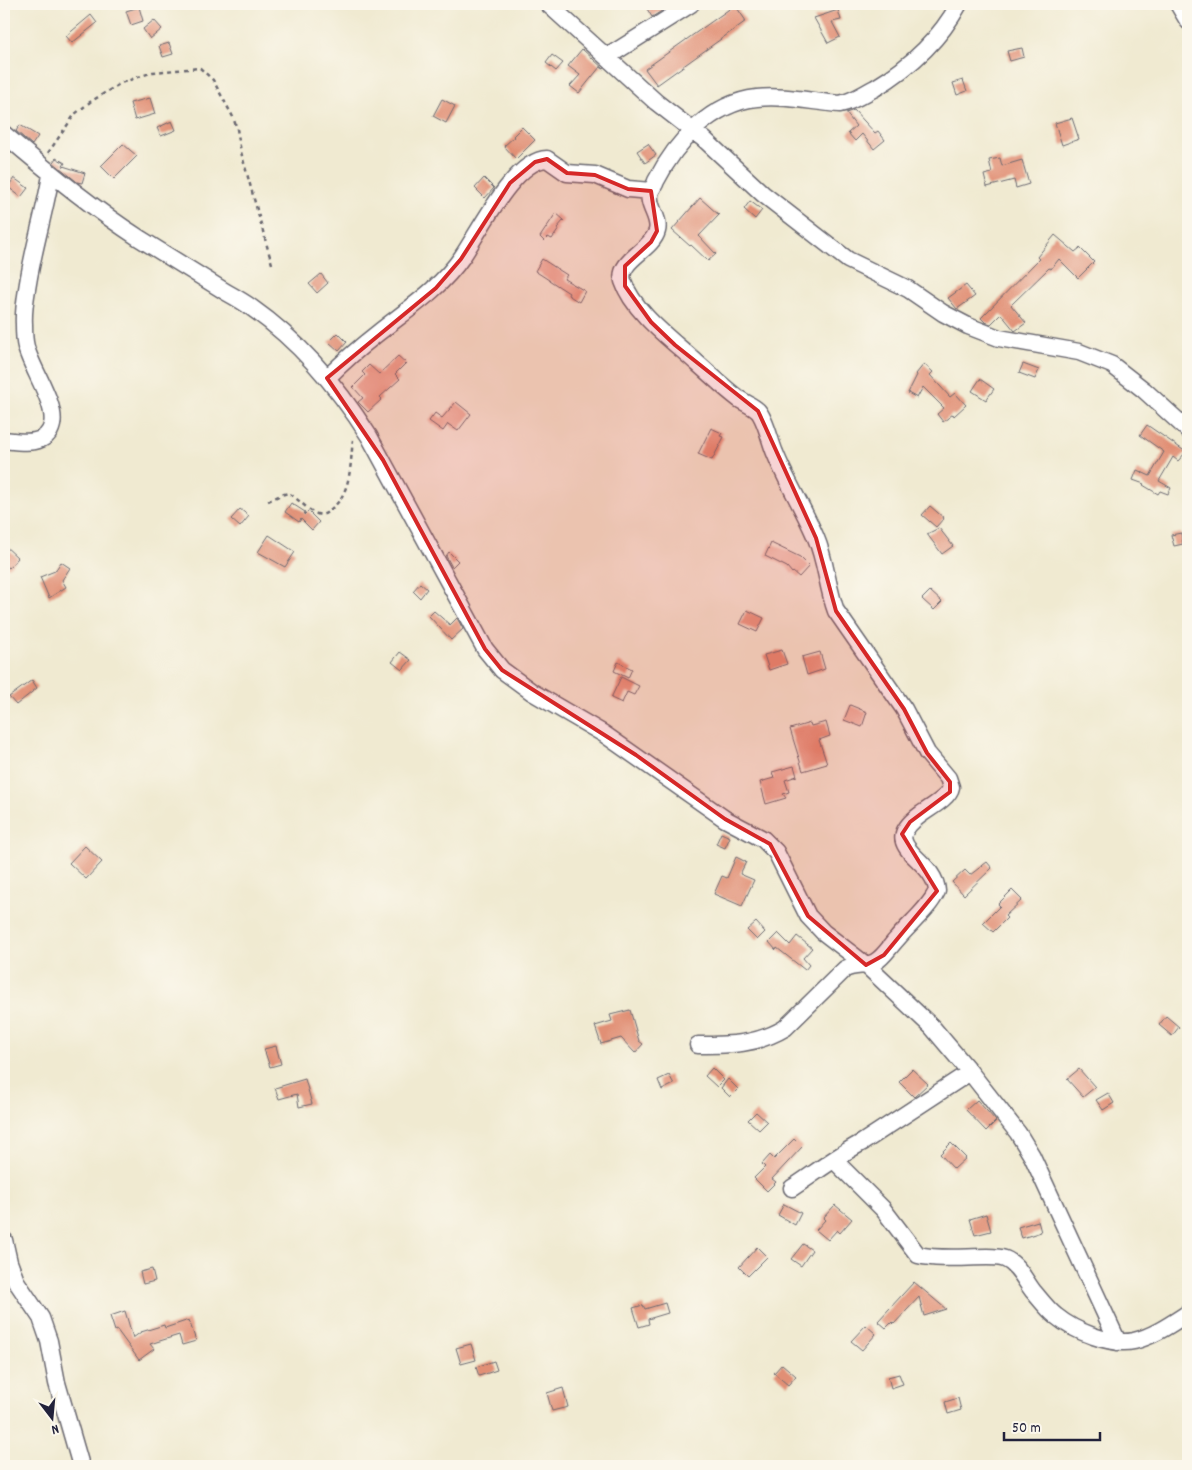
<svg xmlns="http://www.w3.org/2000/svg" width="1192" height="1470" viewBox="0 0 1192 1470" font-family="Dekko,sans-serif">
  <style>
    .building { fill: #e18f75 }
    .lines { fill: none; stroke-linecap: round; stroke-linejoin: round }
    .minor-casing { stroke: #6a6870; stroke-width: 19 }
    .path { stroke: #6a6870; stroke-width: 2.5; stroke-dasharray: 4 4; stroke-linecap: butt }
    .minor { stroke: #fff; stroke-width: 16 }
    .marked { fill: #d62828; fill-opacity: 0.2; stroke: #d62828; stroke-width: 4; stroke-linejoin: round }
  </style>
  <rect width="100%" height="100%" fill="#fbf7ec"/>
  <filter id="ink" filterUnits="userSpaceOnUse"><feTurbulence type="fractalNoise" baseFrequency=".02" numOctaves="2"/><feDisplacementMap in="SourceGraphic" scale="10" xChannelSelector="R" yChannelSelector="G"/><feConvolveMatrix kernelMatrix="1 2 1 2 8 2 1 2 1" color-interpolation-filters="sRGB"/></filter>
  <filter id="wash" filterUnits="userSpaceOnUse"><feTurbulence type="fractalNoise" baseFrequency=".0096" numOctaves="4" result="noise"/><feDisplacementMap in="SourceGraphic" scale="20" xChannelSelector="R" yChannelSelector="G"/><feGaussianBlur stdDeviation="1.12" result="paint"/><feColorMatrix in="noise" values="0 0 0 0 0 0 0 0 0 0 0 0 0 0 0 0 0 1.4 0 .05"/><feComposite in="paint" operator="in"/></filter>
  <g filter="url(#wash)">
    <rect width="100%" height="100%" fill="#f0ead1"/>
    <g id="blocks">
      <!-- building -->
      <path class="building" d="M 644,4 L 673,4 L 652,17 Z
        M 735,5 L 746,21 L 657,85 L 645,69 Z
        M 139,7 L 143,21 L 131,25 L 126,11 Z
        M 838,10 L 841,20 L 832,22 L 840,37 L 828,43 L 814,18 Z
        M 91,15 L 97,23 L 72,43 L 66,36 Z
        M 154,20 L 162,29 L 150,39 L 143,29 Z
        M 169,43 L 173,54 L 163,57 L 159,46 Z
        M 1022,48 L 1024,57 L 1010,61 L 1007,51 Z
        M 582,49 L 604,69 L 600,67 L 579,93 L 570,86 L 580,75 L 568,66 Z
        M 552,55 L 563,63 L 556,71 L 546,63 Z
        M 963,80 L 967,91 L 957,95 L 953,83 Z
        M 150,98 L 155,114 L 135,120 L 130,103 Z
        M 442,99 L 455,106 L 446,123 L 433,116 Z
        M 854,110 L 875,133 L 878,131 L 885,140 L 874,149 L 862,134 L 855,141 L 848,133 L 856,126 L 846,113 Z
        M 1072,118 L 1079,139 L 1062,145 L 1055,123 Z
        M 172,121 L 176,130 L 161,136 L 157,128 Z
        M 20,125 L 38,136 L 32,145 L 16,131 Z
        M 522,127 L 535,140 L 516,159 L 504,146 L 514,137 L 513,136 Z
        M 123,144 L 137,156 L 114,179 L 101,166 Z
        M 648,144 L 656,155 L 645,163 L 637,151 Z
        M 56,158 L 65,163 L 63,166 L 85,173 L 82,183 L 77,182 L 53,162 Z
        M 1000,158 L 1002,166 L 1022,160 L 1029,184 L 1016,188 L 1014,180 L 987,187 L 984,175 L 992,173 L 989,160 Z
        M 14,178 L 28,188 L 21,197 L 8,187 Z
        M 484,178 L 494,188 L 485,198 L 475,188 Z
        M 700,198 L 719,215 L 699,236 L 716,254 L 708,261 L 691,245 L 690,246 L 672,230 Z
        M 750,201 L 762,210 L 755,219 L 744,209 Z
        M 556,213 L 564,220 L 557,228 L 559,229 L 552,239 L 548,237 L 544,241 L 540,237 Z
        M 1055,235 L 1075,252 L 1080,248 L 1094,262 L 1078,278 L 1059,259 L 1051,269 L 1049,268 L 1011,305 L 1026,323 L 1015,331 L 1001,314 L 991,324 L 985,322 L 981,318 L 1039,259 L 1037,257 Z
        M 542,259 L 567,275 L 564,279 L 585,291 L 579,302 L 568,295 L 569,293 L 535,271 Z
        M 321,274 L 328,283 L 317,293 L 309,284 Z
        M 966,285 L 975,296 L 957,309 L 948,298 Z
        M 338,333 L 347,342 L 339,351 L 329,342 Z
        M 398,356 L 406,363 L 395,374 L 400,379 L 380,397 L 382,399 L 368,412 L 358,402 L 363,398 L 353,387 L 365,375 L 362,372 L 369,365 L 379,374 Z
        M 924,364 L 933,372 L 930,375 L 950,397 L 955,393 L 966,405 L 954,416 L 953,414 L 943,422 L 937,414 L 944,408 L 923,387 L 917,398 L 908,393 L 917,375 L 916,374 Z
        M 1023,364 L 1039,370 L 1035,379 L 1019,373 Z
        M 980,379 L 994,389 L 986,400 L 972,391 Z
        M 456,402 L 471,414 L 458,431 L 448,424 L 443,431 L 429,421 L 435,413 L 442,418 Z
        M 1147,425 L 1186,452 L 1178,461 L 1173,457 L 1159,481 L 1171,488 L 1168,494 L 1160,491 L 1158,494 L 1143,485 L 1144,484 L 1133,480 L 1137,470 L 1150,476 L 1164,452 L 1140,435 Z
        M 711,428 L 722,433 L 720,436 L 724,437 L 712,460 L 698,454 Z
        M 291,503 L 305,512 L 304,515 L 308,511 L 319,522 L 312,530 L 301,519 L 299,522 L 285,512 Z
        M 930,506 L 944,518 L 936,527 L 922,515 Z
        M 240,509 L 249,516 L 240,527 L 231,519 Z
        M 939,528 L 953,546 L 942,554 L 927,534 Z
        M 1181,533 L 1183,544 L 1174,546 L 1171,535 Z
        M 269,535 L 295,552 L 285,567 L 258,552 Z
        M 771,543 L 800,557 L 809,566 L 799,577 L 793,572 L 792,573 L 787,567 L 765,556 Z
        M 4,545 L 18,558 L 9,568 L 4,564 Z
        M 449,552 L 458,561 L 452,567 L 446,556 Z
        M 61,562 L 70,568 L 62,580 L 66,587 L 49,598 L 40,577 L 55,571 Z
        M 420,583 L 427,589 L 420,598 L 413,591 Z
        M 930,591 L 942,602 L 934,610 L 922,599 Z
        M 747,610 L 764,618 L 757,632 L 740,624 Z
        M 434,611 L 450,625 L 457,618 L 463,629 L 451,640 L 429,616 Z
        M 782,650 L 787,664 L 769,670 L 764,655 Z
        M 400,652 L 411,660 L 402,670 L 392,662 Z
        M 820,652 L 825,669 L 807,675 L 802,657 Z
        M 618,662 L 632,669 L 628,678 L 614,671 Z
        M 621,677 L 639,686 L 634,695 L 627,692 L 622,703 L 611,698 Z
        M 32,680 L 37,688 L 16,705 L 9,697 Z
        M 850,705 L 867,712 L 862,727 L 844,720 Z
        M 826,722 L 830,736 L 819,740 L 827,764 L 803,771 L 790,729 L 810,723 L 811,726 Z
        M 794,766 L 797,776 L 785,780 L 789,792 L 783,794 L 786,798 L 766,804 L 760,782 L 774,778 L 772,772 Z
        M 721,833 L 730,837 L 725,848 L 716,844 Z
        M 85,846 L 102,862 L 86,879 L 69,863 Z
        M 736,857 L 746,862 L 740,874 L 754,880 L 742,906 L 714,894 L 722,876 L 727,878 Z
        M 987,862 L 992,868 L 964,895 L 952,882 L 965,870 L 970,875 Z
        M 1012,890 L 1022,900 L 1005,916 L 1007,918 L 993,932 L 983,923 L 1000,906 L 998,904 Z
        M 756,922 L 765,932 L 757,940 L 747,930 Z
        M 778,933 L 790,945 L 797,936 L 812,948 L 803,958 L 809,965 L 805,970 L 777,948 L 776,950 L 769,942 Z
        M 630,1010 L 639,1041 L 643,1044 L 635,1053 L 621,1038 L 601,1044 L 595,1026 L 612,1021 L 610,1015 Z
        M 1166,1016 L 1179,1027 L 1172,1036 L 1159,1025 Z
        M 276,1046 L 281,1064 L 270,1067 L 264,1049 Z
        M 712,1068 L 724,1080 L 717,1087 L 705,1076 Z
        M 912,1069 L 928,1084 L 914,1097 L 899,1082 Z
        M 1079,1069 L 1095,1087 L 1083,1097 L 1067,1079 Z
        M 669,1075 L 674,1084 L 662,1090 L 658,1080 Z
        M 305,1079 L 312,1104 L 299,1107 L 297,1094 L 279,1099 L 275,1088 Z
        M 728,1079 L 738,1089 L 730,1097 L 721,1088 Z
        M 1108,1093 L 1114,1103 L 1103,1110 L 1096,1100 Z
        M 977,1100 L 996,1121 L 986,1131 L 966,1110 Z
        M 756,1112 L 767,1122 L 759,1130 L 748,1120 Z
        M 794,1139 L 802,1147 L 772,1179 L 776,1182 L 767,1191 L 754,1178 L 765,1167 L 762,1164 L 770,1155 L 774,1159 Z
        M 951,1143 L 966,1158 L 954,1169 L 940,1154 Z
        M 784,1204 L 801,1213 L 795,1225 L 778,1215 Z
        M 835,1205 L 852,1219 L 840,1233 L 837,1230 L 828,1240 L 816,1230 L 825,1220 L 823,1218 Z
        M 986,1214 L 991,1231 L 975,1235 L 970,1219 Z
        M 1038,1221 L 1041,1232 L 1022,1238 L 1018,1227 Z
        M 803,1244 L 812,1250 L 801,1266 L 791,1259 Z
        M 757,1247 L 767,1257 L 748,1276 L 739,1267 Z
        M 152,1269 L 155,1281 L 143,1284 L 140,1272 Z
        M 914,1282 L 946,1309 L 924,1316 L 919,1297 L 894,1324 L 892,1322 L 886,1328 L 878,1321 Z
        M 665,1303 L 668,1313 L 648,1319 L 649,1324 L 639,1327 L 633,1308 L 643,1305 L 645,1309 Z
        M 125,1311 L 133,1338 L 141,1332 L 164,1325 L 165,1328 L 189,1320 L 196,1341 L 182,1345 L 179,1335 L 150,1344 L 154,1349 L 139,1360 L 117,1330 L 115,1331 L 110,1316 Z
        M 866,1325 L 876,1334 L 862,1350 L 851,1341 Z
        M 471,1344 L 476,1360 L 461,1364 L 456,1348 Z
        M 494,1361 L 497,1370 L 479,1376 L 476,1367 Z
        M 782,1364 L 796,1376 L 788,1385 L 774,1373 Z
        M 899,1374 L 903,1384 L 891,1388 L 888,1377 Z
        M 563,1388 L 568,1407 L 552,1411 L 547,1393 Z
        M 958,1398 L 961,1410 L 948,1414 L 945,1402 Z"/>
    </g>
  </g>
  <g filter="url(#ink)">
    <use href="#blocks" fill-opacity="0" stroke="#6a6870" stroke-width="1"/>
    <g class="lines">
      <!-- minor casing -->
      <g class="minor-casing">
        <path id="minor" d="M 548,4 L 656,102 L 705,140 L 763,194 L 848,260 L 908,289 L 943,313 L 968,326 L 999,338 L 1079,352 L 1112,365 L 1144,390 L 1188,430
          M 1178,4 L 1188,21
          M 607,57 L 691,4
          M 4,134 C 47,171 91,207 139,238 C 168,256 197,274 226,292 C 235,297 244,302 252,308 C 299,341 338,387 369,436 L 485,649 L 502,670 L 532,692 L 604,734 L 725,819 L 763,839 L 776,852 L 808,916 L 823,932 L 866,965 L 932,1027 L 970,1072 L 1018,1133 L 1032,1156 L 1118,1342
          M 327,378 C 343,362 360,347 378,333 C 408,309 440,289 462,257 C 480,231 514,160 547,159 L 567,173 L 595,175 L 628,189 L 651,191
          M 4,440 C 21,442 47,447 52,425 C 57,404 31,368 26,347 C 24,340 24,331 24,324 C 23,310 26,296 28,283 C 34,246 45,211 51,175
          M 698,1045 C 729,1045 757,1045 785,1028 L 845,969 C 855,964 866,967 875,962 C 884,957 890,946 897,939 C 910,923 928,910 937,891 C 935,857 875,848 920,815 C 929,808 949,798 951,787 L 948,778 L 927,753 L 904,709 L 836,611 C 827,587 826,561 816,538 C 804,509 787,483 775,453 C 770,442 766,420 758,411 C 753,406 745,403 739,399 C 724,388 710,374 696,362 C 673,341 633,312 623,281 C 617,261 652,250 657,231 C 661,217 645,205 651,191 C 652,188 655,185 656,181 C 676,142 711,103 757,98 C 784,95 813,102 840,104 C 854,101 863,94 875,88 C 910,67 940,39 959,4
          M 835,1161 L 883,1209 L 918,1255 C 940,1260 964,1257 987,1257 C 992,1257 1000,1257 1005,1259 C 1018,1264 1025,1281 1033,1291 C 1040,1299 1047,1309 1056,1316 C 1074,1331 1111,1346 1134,1341 C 1154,1336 1171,1324 1188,1313
          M 792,1188 C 815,1173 838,1155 863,1142 L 970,1072
          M 4,1240 L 9,1262 L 16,1281 L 41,1318 L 49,1341 L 57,1383 L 81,1466"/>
      </g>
      <!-- path -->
      <path class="path" d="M 48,153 L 75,114 L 90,102 L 121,83 L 153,72 L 200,68 L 213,80 L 233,117 L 237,129 L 241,152 L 272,264
        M 268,501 L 281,495 L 288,493 C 298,498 308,511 317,514 C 323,516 327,513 331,509 C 352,493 350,463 353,440"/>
      <!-- minor -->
      <use href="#minor" class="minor"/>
    </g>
  </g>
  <!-- marked area -->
  <path class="marked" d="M 547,159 L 567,173 L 595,175 L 628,189 L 651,191 L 657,231 L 651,242 L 625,266 L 625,286 L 651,322 L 675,345 L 758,411 L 816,538 L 836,611 L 904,709 L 927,753 L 950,782 L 950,792 L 910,822 L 902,834 L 937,891 L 884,955 L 866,965 L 808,916 L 770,844 L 725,819 L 636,755 L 502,670 L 485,649 L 383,460 L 327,378 L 436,288 L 461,259 L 510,183 L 535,162 Z"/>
  <!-- margin -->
  <rect width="1192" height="1470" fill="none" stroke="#fbf7ec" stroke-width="20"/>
  <!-- north arrow -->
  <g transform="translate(52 1418) rotate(164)" stroke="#fbf7ec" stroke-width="4" paint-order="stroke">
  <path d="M0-4L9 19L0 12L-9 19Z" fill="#22223b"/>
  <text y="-8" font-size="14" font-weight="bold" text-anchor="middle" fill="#22223b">N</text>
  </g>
  <!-- scale -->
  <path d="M1004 1432v8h96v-8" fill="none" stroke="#22223b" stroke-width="2.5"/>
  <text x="1012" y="1432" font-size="15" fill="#22223b" stroke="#fbf7ec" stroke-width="4" paint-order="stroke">50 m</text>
</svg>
